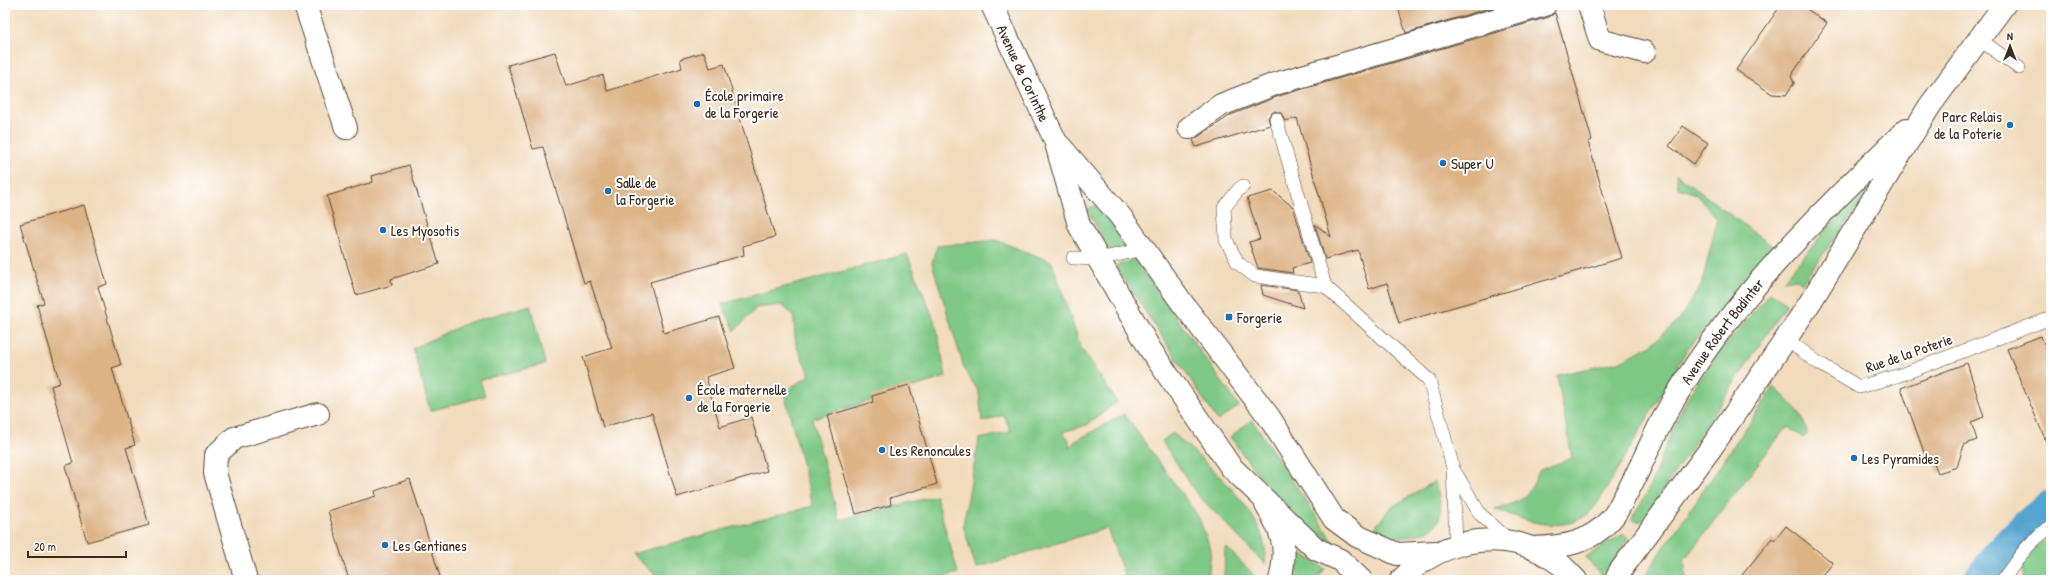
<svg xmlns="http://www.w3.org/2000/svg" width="2056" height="585" viewBox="0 0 2056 585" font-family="'Patrick Hand',sans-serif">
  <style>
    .green { fill: #7fc885; stroke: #5d7952 }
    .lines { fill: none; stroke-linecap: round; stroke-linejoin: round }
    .canal { stroke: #55a4cf; stroke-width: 34 }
    .building { fill: #ddb285 }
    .lane-casing { stroke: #564536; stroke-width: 14 }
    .street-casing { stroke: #564536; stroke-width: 24 }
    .secondary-casing { stroke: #564536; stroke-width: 24 }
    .primary-casing { stroke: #564536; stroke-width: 24 }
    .lane { stroke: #fff; stroke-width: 13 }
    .street { stroke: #fff; stroke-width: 22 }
    .secondary { stroke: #fff; stroke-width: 22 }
    .primary { stroke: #fff; stroke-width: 22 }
    .poi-dot { fill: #1f6fb2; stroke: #fff; stroke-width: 1.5 }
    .labels { text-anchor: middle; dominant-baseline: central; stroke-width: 4; stroke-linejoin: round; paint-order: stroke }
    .street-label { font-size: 15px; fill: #3b2a1e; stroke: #fff }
    .poi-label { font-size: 15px; fill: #3b2a1e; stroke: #fff; text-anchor: start }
  </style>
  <rect width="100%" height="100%" fill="#fff"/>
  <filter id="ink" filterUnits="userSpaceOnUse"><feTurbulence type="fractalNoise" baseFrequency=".025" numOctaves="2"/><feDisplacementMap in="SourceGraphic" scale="8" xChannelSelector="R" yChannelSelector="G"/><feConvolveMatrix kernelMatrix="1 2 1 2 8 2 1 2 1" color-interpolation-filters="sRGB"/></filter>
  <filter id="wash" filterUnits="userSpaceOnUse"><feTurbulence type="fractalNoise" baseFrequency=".012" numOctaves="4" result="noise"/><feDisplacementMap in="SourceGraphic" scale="16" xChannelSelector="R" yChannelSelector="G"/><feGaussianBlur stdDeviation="0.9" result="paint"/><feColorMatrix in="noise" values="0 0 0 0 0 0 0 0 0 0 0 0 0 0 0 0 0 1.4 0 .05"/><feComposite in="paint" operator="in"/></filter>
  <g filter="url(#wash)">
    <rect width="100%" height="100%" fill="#f2dbbd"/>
    <!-- green -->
    <path class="green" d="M 1676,174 L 1776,249 L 1688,348 L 1604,493 C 1600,499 1595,508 1589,513 C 1561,536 1524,520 1495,509 C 1526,500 1526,499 1540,470 L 1572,458 L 1557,375 L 1619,362 L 1651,345 L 1678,321 L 1702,284 L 1717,219 L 1696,194 L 1678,188 Z
      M 1868,183 L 1871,186 L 1869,192 L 1802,283 L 1797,279 L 1783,281 L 1863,186 Z
      M 1098,205 L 1128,247 L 1111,253 L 1087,209 Z
      M 996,240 L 1052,262 L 1081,348 L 1117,402 L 1087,425 L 1063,432 L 1069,440 L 1069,449 L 1074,442 L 1124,414 L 1198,516 L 1211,549 L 1208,580 L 1126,580 L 1107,528 L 976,568 L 963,525 L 979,439 L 1011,432 L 1004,415 L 982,422 L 979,392 L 965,371 L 932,263 L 937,246 Z
      M 907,254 L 936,325 L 946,377 L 812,419 L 839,520 L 936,496 L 958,573 L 932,580 L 661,580 L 632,554 L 813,506 L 784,392 L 810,375 L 796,345 L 793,315 L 782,305 L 756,308 L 735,331 L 722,304 Z
      M 1135,259 L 1239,406 L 1218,421 L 1115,266 Z
      M 1770,293 L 1787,304 L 1643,520 L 1638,522 L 1632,519 C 1635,510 1642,503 1646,495 C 1661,461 1672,424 1691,392 C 1713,356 1743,324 1770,293 Z
      M 530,305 L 545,364 L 480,380 L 485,396 L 430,411 L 413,348 L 467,323 Z
      M 1774,387 C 1788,400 1806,415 1807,434 L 1803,438 L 1789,427 L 1784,430 L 1684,560 L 1687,580 L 1642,580 Z
      M 1252,420 L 1335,544 L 1306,526 L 1271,492 L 1230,437 Z
      M 1173,433 C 1205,463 1273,516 1265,564 L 1196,493 L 1162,441 Z
      M 1435,481 C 1438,493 1444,509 1438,521 C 1436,526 1429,531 1424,532 C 1403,540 1395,538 1374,529 L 1390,508 Z
      M 1623,534 L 1628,539 L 1604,579 L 1586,557 Z
      M 2051,535 L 2051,580 L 2024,580 C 2019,557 2035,547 2051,535 Z
      M 1227,548 L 1259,580 L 1224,580 L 1225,549 Z
      M 1296,549 L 1325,569 L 1316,580 L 1291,580 L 1296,562 Z
      M 1495,576 L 1515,580 L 1466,580 L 1468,579 Z"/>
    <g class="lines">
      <!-- canal -->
      <path class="canal" d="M 1980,580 C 1999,552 2024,527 2051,507"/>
    </g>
    <g id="blocks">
      <!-- building -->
      <path class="building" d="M 1397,5 L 1500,5 L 1406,33 Z
        M 1781,5 L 1801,5 L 1827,23 L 1791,76 L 1794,83 L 1786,95 L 1772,94 L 1736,70 Z
        M 1555,13 L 1592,140 L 1588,142 L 1622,258 L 1399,323 L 1387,283 L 1369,289 L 1358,250 L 1325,259 L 1315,224 L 1331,237 L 1297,118 L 1285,121 L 1281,113 L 1274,111 L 1268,117 L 1270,125 L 1196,147 L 1193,140 L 1231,115 L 1279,96 L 1549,17 Z
        M 555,52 L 566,86 L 603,75 L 607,91 L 682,68 L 680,59 L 704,52 L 710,68 L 724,64 L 775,237 L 743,246 L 744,255 L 650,282 L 664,333 L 719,317 L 735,368 L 706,377 L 720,427 L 751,417 L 767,471 L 677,497 L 652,413 L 603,427 L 583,357 L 612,348 L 590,281 L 584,283 L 543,147 L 533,149 L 508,65 Z
        M 1683,126 L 1708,143 L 1694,164 L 1669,146 Z
        M 409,165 L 439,264 L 391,279 L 392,285 L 356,295 L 327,196 L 373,182 L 372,176 Z
        M 1273,191 L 1293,207 L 1310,263 L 1292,268 L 1293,273 L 1258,268 L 1249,242 L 1260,239 L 1247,198 Z
        M 84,205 L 107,284 L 98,287 L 121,365 L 112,368 L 135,445 L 126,448 L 149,525 L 87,542 L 65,466 L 73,463 L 51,386 L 60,383 L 37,305 L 44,303 L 20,224 Z
        M 1261,285 L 1298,290 L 1303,308 L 1263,295 Z
        M 2041,336 L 2051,362 L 2051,453 L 2007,349 Z
        M 1967,363 L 1984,417 L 1971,422 L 1977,440 L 1964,445 L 1957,467 L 1938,473 L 1931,456 L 1926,458 L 1901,388 Z
        M 909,385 L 937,484 L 890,498 L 891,505 L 856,514 L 827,416 L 873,402 L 872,396 Z
        M 410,479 L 441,580 L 349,580 L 328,511 L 376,496 L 375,491 Z
        M 1786,526 L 1833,563 L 1819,580 L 1738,580 L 1772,538 L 1774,541 Z"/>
    </g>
  </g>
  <g filter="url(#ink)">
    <use href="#blocks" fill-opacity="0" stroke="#564536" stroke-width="1"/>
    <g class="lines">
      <!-- lane casing -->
      <g class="lane-casing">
        <path id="lane" d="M 1979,39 L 2019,68
          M 1276,119 L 1325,286 L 1429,380 L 1453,468 L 1456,544
          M 1243,186 L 1239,189 L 1224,208 L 1226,240 L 1238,263 L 1255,276 L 1325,286
          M 1073,258 L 1098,259 L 1144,249
          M 1786,339 L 1817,362 L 1859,387 L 1900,375 L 2051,318
          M 1455,472 L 1480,514 L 1510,541
          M 2003,580 C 2016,561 2030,539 2051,527"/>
      </g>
      <!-- street casing -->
      <g class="street-casing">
        <path id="street" d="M 305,5 L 346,128
          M 1589,5 L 1600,40 L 1644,52
          M 1189,128 L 1221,105 L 1275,84 L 1545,5
          M 1266,505 C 1283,533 1288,547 1280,580
          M 246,580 L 215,473 L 216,455 L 234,438 L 318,414"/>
      </g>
      <!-- secondary casing -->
      <g class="secondary-casing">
        <g id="secondary">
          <path id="s1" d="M 992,5 L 1055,140 L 1079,225 L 1150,349 L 1231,467 L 1316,549 L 1340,560 L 1361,580"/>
          <path d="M 1060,146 L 1121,217 L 1183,304 L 1269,417 L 1334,519 L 1357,536 L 1397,554 L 1436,552"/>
        </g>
      </g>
      <!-- primary casing -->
      <g class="primary-casing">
        <g id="primary">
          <path id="s2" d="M 1532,548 C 1564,547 1589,544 1611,519 C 1617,513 1621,503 1625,496 C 1644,463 1656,427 1676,396 C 1736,295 1823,210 1907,129"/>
          <path d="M 1401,580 C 1443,536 1511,525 1561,565 C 1566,569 1571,575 1576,580"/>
          <path d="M 1616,580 L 1620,571 L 1711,448 L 1786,339 L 1811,301 L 1929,107 L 2004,5"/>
        </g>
      </g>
      <!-- lane -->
      <use href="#lane" class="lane"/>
      <!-- street -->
      <use href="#street" class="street"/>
      <!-- secondary -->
      <use href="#secondary" class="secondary"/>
      <!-- primary -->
      <use href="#primary" class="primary"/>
    </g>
  </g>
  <!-- markers -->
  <g class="poi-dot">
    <circle cx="697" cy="104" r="4"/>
    <circle cx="2010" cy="125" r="4"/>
    <circle cx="1443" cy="163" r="4"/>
    <circle cx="608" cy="191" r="4"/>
    <circle cx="383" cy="230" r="4"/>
    <rect x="1225" y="313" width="8" height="8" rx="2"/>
    <circle cx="689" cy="398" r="4"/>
    <circle cx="882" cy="450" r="4"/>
    <circle cx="1854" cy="458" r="4"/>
    <circle cx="385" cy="545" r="4"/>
  </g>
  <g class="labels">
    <!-- street labels -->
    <g class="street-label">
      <text stroke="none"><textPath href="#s1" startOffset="75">Avenue de Corinthe</textPath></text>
      <text stroke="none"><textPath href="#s2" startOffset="306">Avenue Robert Badinter</textPath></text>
      <text transform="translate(1909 353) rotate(-19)">Rue de la Poterie</text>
    </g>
    <!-- poi labels -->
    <g class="poi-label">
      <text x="705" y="95">École primaire<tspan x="705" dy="17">de la Forgerie</tspan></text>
      <text x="2002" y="116" text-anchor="end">Parc Relais<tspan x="2002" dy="17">de la Poterie</tspan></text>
      <text x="1451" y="163">Super U</text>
      <text x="616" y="182">Salle de<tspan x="616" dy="17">la Forgerie</tspan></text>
      <text x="391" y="230">Les Myosotis</text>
      <text x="1237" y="317">Forgerie</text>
      <text x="697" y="389">École maternelle<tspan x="697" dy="17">de la Forgerie</tspan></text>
      <text x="890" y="450">Les Renoncules</text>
      <text x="1862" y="458">Les Pyramides</text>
      <text x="393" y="545">Les Gentianes</text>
    </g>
  </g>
  <!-- margin -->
  <rect width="2056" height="585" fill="none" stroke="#fff" stroke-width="20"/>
  <!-- north arrow -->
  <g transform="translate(2010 46)" stroke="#ffffff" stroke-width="3" paint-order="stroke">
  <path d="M0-3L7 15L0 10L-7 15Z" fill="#3b2a1e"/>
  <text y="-6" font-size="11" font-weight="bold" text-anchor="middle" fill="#3b2a1e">N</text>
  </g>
  <!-- scale -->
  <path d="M28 551v6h98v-6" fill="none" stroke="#3b2a1e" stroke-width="2"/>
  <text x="34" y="551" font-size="12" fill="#3b2a1e" stroke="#ffffff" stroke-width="3" paint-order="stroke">20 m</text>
</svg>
